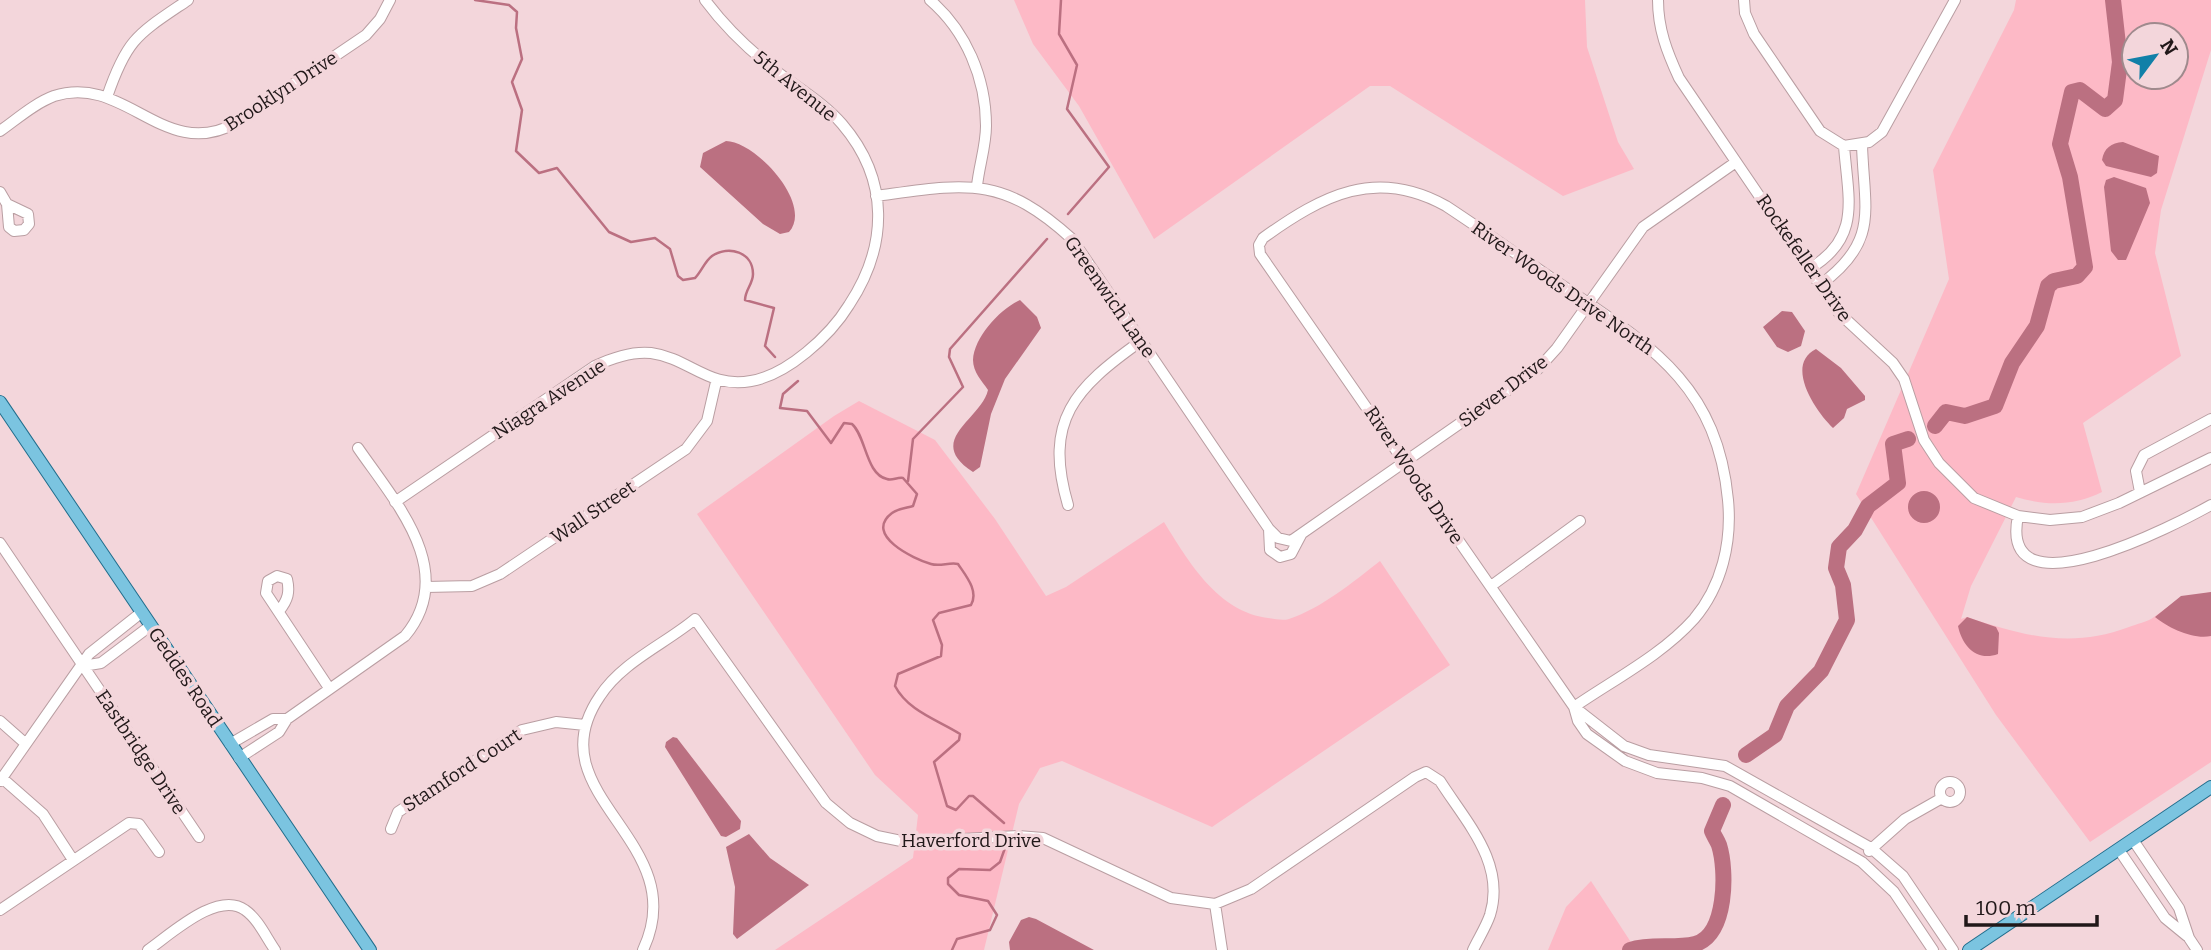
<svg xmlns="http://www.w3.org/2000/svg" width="2211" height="950" viewBox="0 0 2211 950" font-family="Bitter,serif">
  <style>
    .green { fill: #fdb9c6; fill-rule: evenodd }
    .water { fill: #bb7081 }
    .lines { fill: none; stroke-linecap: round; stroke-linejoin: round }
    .stream { stroke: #bb7081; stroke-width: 2.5 }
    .river { stroke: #bb7081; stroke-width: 16 }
    .minor-casing { stroke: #b99ea2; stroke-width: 12 }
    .major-casing { stroke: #226e8d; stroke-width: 14 }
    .minor { stroke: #fff; stroke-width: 10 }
    .major { stroke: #7bc4e0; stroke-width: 12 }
    .labels { text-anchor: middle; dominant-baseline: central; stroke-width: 7; stroke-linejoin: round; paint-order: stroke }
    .street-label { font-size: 19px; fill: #211819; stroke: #f3d6db }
  </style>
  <rect width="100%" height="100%" fill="#f3d6db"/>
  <!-- green -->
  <path class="green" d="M 1014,0 L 1585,0 L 1587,47 L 1618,142 L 1634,169 L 1563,196 L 1390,86 L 1370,86 L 1154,239 L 1079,106 L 1033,44 Z
    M 2016,0 L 2211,0 L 2211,50 L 2161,210 L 2155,253 L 2181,356 L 2083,423 L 2102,492 C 2074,506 2046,506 2016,497 L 1971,586 L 1961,619 L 1967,617 C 2024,636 2071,649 2129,627 C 2136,624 2148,622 2154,617 C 2182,597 2177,599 2211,592 L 2211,762 L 2090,842 L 1996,715 L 1856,494 L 1949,279 L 1933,170 L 2014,10 ZM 2134,35 L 2176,35 L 2176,77 L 2134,77 Z
    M 859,401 L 935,440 L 995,519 L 1046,596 L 1066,587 L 1164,522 C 1188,561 1218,612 1268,618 C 1274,619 1283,621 1289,619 C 1322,608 1353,582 1380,561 L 1450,665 L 1212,827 L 1062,761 L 1040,768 L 1019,804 L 984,950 L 775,950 L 913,858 L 918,815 L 875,775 L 697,514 L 834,416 Z
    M 1591,881 L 1636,950 L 1548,950 L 1566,907 Z"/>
  <!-- water -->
  <path class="water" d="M 726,141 C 755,141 814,204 789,232 L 780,234 L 763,224 L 700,167 L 703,153 Z
    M 2123,142 L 2159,156 L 2157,173 L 2151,177 L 2106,166 L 2102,160 C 2104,148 2111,143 2123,142 Z
    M 2114,177 L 2146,188 L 2150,203 L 2126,260 L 2118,260 L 2111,251 L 2104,187 L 2106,180 Z
    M 1020,300 L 1037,317 L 1041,328 L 1005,379 L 991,414 L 980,467 L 973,472 C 924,440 981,420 988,390 C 982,381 973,372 973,360 C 974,337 1000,309 1020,300 Z
    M 1782,311 L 1792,312 L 1805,331 L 1801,346 L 1788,352 L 1777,347 L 1763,327 Z
    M 1816,349 L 1841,368 L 1865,396 L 1865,400 L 1847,409 L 1844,418 L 1833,428 C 1816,412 1784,365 1816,349 Z
    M1908 507a16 16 0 1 1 32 0a16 16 0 1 1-32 0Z
    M 2211,592 L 2211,636 C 2194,640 2168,628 2155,617 L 2181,596 Z
    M 1967,617 L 1996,627 L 1999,633 L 1998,654 C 1977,662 1962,646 1958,626 Z
    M 673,737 L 677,738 L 741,821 L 740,829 L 726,837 L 721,836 L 665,747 L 666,742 Z
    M 749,834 L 770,858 L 809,885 L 737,939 L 733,934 L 735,887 L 726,847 Z
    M 1029,917 L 1036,919 L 1094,950 L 1010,950 L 1009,942 L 1021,920 Z"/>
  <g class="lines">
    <!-- stream -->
    <path class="stream" d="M 475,0 L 509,5 L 517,12 L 516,28 L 522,59 L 512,82 L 522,110 L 516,151 L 539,173 L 557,168 L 609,232 L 631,242 L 655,238 L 670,249 L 678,276 L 683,280 L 695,278 C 701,272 705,261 712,256 C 729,245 753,252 753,274 C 753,284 745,290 745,300 L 774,308 L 765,346 L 775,357
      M 1061,0 L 1059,34 L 1077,65 L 1067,109 L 1109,167 L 1068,214
      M 798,381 L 783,394 L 780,408 L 807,411 L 831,443 L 844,423 L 852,424 C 866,436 866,475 887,479 C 892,481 897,477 903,478 L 917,494 L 913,506 C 906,508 897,509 892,513 C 863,535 914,559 931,564 C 940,567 949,562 958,564 C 966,576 979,591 971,605 L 939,613 L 933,620 L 942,645 L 941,656 L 898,674 L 895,686 C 908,711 938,720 960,734 L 959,740 L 934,762 L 947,806 L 956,810 L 969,796 L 973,796 L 1004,823
      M 908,481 L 913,439 L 963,387 L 949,357 L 950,349 L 1047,239
      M 952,950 L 957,939 L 990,930 L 997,915 L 988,901 L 959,895 L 948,884 L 948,878 L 959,869 L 990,870 L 1000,862 L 1005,848"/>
    <!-- river -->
    <path class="river" d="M 1935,426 L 1946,412 L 1965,416 L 1995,406 L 2012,363 L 2037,326 L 2048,286 L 2054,281 L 2077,276 L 2085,267 L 2070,177 L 2060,144 L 2072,92 L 2080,90 L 2105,109 L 2115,100 L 2120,62 L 2113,0
      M 1746,755 L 1775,735 L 1787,706 L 1821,671 L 1847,620 L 1843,585 L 1836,568 L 1839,547 L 1855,530 L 1868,506 L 1898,483 L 1893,444 L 1908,439
      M 1630,950 C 1651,943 1674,949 1695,944 C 1727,936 1727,870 1719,845 C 1717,840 1714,836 1712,831 L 1723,805"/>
    <!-- minor casing -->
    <g class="minor-casing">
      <path id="minor" d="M 930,0 C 966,31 986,78 986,126 C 986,146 979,166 977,186
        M 1658,0 C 1658,29 1667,52 1679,78 L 1839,313 L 1893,363 L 1904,379 L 1924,440 L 1939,463 L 1974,498 L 2018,516 L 2050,520 L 2082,517 L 2119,503 L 2211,458
        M 1744,0 L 1745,13 L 1754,34 L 1820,131 L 1844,146 L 1869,142 L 1882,132 L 1955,0
        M 107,97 C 127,38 138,34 188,0
        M 0,131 C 17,119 35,103 54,96 C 125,73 164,163 236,123 L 366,35 L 380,19 L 390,0
        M 0,192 L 7,204 L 28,214 L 29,224 L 24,230 L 14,231 L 9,227 L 7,204
        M 876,196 C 965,184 1001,174 1072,239 L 1269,529 L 1278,538 L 1291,541 L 1538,369 L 1557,348 L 1643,227 L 1736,162
        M 1809,269 C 1862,238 1848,199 1844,146
        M 1820,285 C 1880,241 1864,210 1862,145
        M 2140,492 L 2136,471 L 2144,455 L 2211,419
        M 395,502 L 595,366 C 612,358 632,351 651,353 C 689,358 709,389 751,381 C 787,375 830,336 849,305 C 888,246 890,180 842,124 C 824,103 798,88 776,71 C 749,50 725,27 705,0
        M 1068,505 C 1043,420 1075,388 1141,341
        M 2018,516 C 1997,619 2179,523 2211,505
        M 1269,529 L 1270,550 L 1280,557 L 1291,554 L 1301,535
        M 0,543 L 199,837
        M 1491,586 L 1580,521
        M 426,587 L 472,586 L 500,574 L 686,449 L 707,421 L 716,382
        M 279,611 C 288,600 290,592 287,579 L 277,576 L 268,581 L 266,593 L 329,688
        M 83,666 L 101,663 L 150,626
        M 1574,707 C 1613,680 1662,655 1694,619 C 1722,586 1732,542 1728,500 C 1717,383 1648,344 1560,284 C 1522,258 1484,231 1446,206 C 1376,167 1323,195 1263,238 L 1259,245 L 1260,254 L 1574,707 L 1624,746 L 1649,755 L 1725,766 L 1871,848 L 1903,876 L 1953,950
        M 1574,707 L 1578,721 L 1587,734 L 1625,761 L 1657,773 L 1702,778 L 1730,786 L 1862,862 L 1894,892 L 1933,950
        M 287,719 L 405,636 C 459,571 395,502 358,448
        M 0,721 L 26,744
        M 230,744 L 273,719 L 287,719 L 279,732 L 239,758
        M 2,778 L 43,814 L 73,860
        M 0,781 L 89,654 L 142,612
        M1940 792a10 10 0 1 1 20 0a10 10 0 1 1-20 0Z
        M 391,829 L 398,812 L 522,730 L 556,722 L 585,725
        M 2133,840 L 2179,908 L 2189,938 L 2197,950
        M 2119,850 L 2165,918 L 2187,936
        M 1869,851 L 1905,819 L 1942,798
        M 1215,904 L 1222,950
        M 0,910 L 129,823 L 139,824 L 159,852
        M 148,950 C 171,934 218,890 245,910 C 258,919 266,937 275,950
        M 643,950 C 695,840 532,795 600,696 C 622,662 665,644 695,619 L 826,803 L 850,823 L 877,836 L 906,842 L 1018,836 L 1043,838 L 1171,898 L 1215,904 L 1251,889 L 1415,777 L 1426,772 L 1440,781 C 1466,822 1506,863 1490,915 C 1486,927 1478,939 1473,950"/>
    </g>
    <!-- major casing -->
    <g class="major-casing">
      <path id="major" d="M 0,402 L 370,950
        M 1969,950 L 2211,787"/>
    </g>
    <!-- minor -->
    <use href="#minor" class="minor"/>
    <!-- major -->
    <use href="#major" class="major"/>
  </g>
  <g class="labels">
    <!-- street labels -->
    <g class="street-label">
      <text transform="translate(795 86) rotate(39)">5th Avenue</text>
      <text transform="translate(281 91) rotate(-33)">Brooklyn Drive</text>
      <text transform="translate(1804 258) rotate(55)">Rockefeller Drive</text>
      <text transform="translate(1563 288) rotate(35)">River Woods Drive North</text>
      <text transform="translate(1110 297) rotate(55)">Greenwich Lane</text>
      <text transform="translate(1503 391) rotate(-37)">Siever Drive</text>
      <text transform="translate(549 399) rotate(-33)">Niagra Avenue</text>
      <text transform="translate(1414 475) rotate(56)">River Woods Drive</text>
      <text transform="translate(593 512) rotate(-34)">Wall Street</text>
      <text transform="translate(185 677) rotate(56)">Geddes Road</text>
      <text transform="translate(141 752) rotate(56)">Eastbridge Drive</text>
      <text transform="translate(462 770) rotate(-33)">Stamford Court</text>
      <text x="971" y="840">Haverford Drive</text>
    </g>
  </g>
  <!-- north arrow -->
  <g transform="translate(2155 56) rotate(58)"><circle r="33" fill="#f3d6db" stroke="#9f8a8d" stroke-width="2"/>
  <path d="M0-5L12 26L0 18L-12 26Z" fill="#1180a8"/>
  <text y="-10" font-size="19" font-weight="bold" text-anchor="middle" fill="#211819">N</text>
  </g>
  <!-- scale -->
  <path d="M1966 915v10h131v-10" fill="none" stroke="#211819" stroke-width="3.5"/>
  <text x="1976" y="915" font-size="21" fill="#211819" stroke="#f3d6db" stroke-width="5" paint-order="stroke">100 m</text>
</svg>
